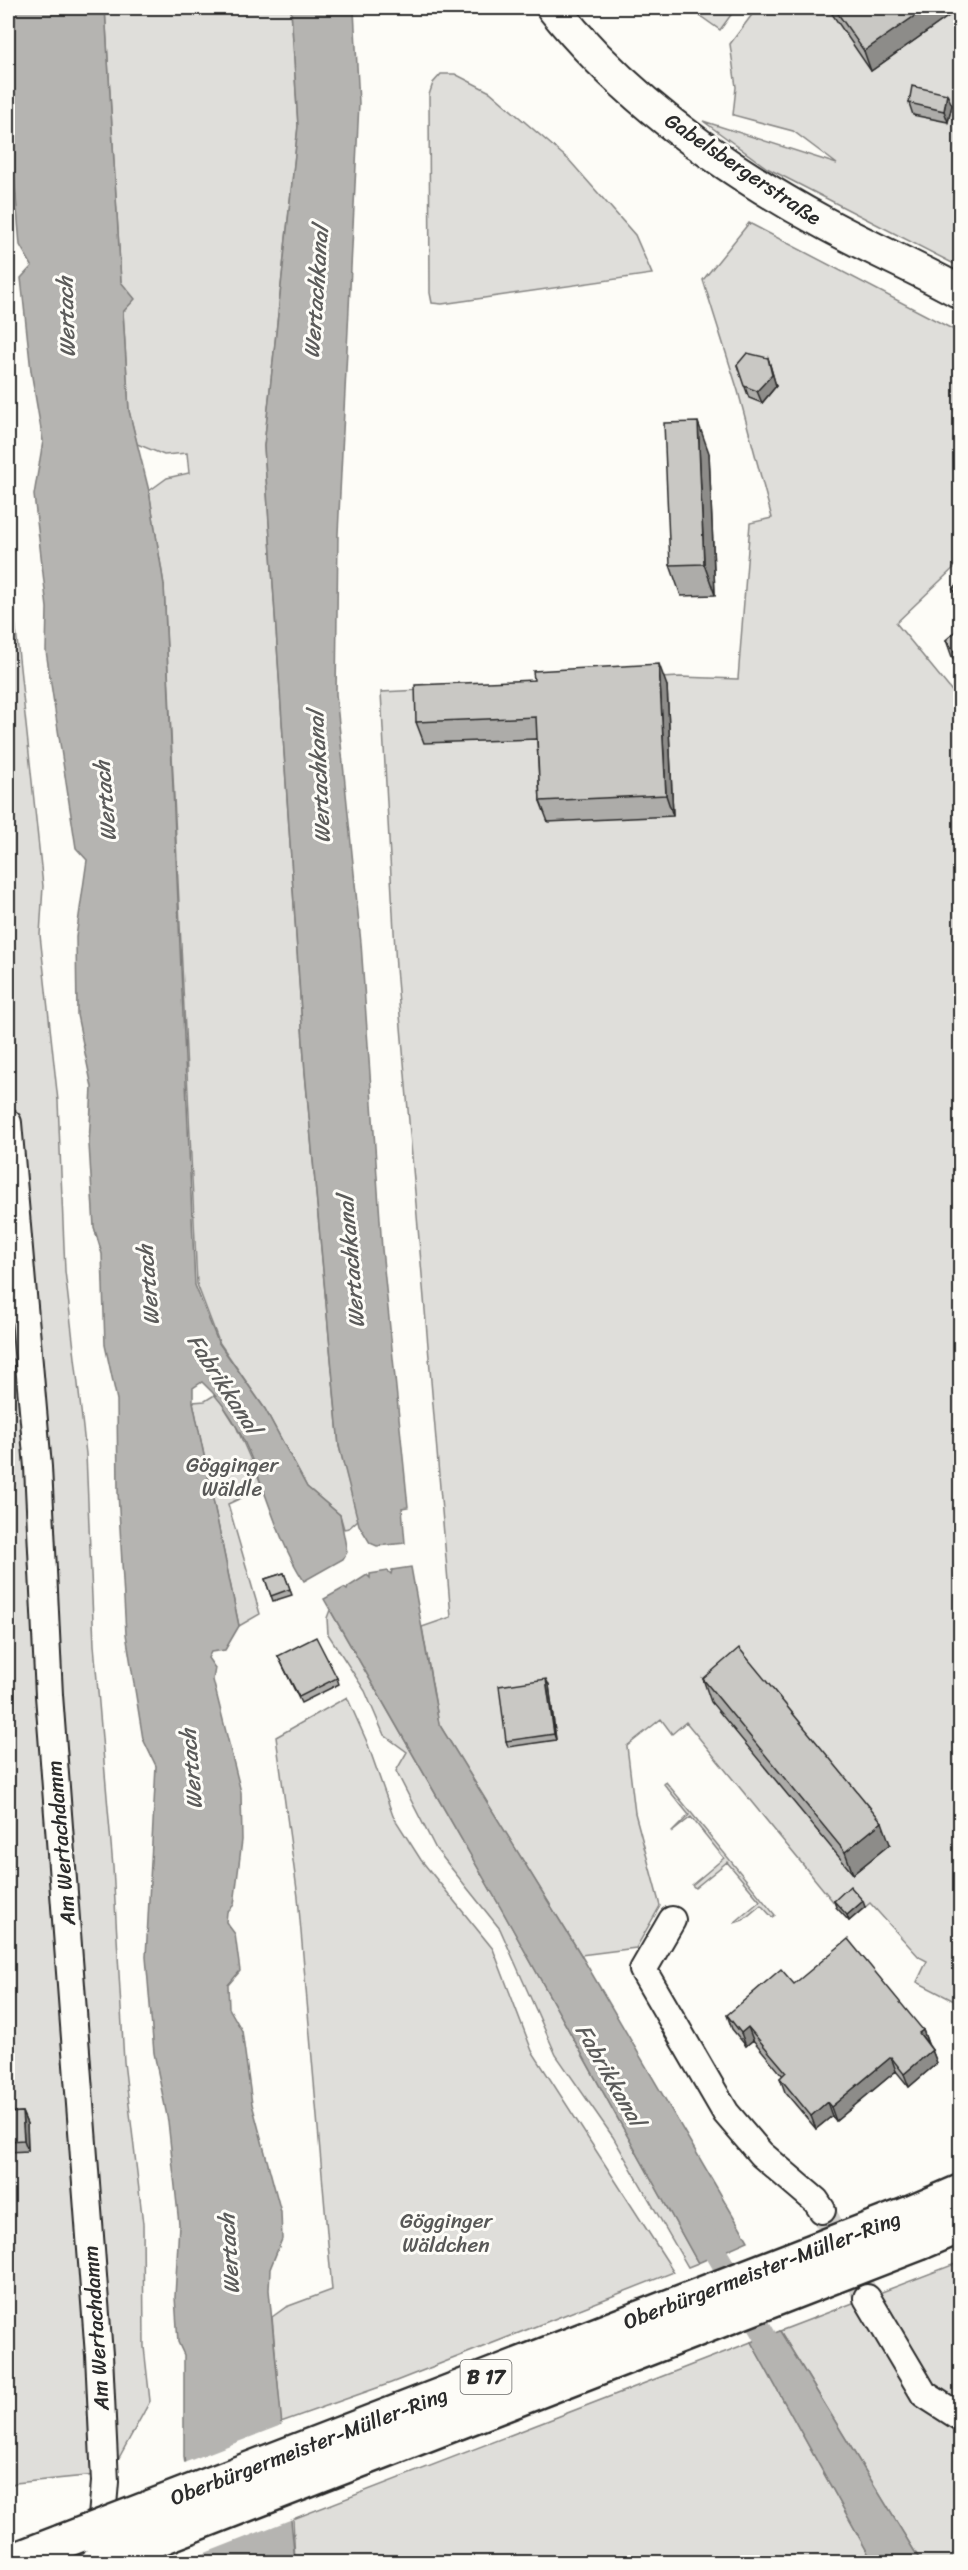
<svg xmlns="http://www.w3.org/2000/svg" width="968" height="2570" viewBox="0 0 968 2570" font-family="Sriracha,sans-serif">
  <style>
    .green { fill: #dfdeda; stroke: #858482; stroke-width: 1.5 }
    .water { fill: #b5b4b1; stroke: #7e7d7b; stroke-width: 1.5 }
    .pier { fill: #fdfcf7 }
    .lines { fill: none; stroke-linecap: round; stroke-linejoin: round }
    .canal { stroke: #b5b4b1; stroke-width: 22 }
    .minor-tunnel { stroke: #d3d2ce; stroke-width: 26; stroke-dasharray: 26 13; stroke-linecap: butt }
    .minor-casing { stroke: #2b2b2b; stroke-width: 30 }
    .tertiary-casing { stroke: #2b2b2b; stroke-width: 36 }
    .trunk-casing { stroke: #2b2b2b; stroke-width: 38 }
    .minor { stroke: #fdfcf7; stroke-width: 26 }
    .tertiary { stroke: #fdfcf7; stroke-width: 32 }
    .trunk { stroke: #fdfcf7; stroke-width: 33 }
    .trunk-bridge-casing { stroke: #2b2b2b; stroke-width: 38; stroke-linecap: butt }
    .trunk-bridge { stroke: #fdfcf7; stroke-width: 33 }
    .wall { fill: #adaca9; stroke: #2b2b2b; stroke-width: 1.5 }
    .shaded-wall { fill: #8d8c89; stroke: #2b2b2b; stroke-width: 1.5 }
    .building { fill: #c9c8c4; stroke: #2b2b2b; stroke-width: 1.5 }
    .labels { text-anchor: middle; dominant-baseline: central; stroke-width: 6; stroke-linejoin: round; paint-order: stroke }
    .shield { fill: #fdfcf7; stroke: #6a6a68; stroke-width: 1.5 }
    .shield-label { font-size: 20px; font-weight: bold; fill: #2b2b2b }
    .street-label { font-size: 21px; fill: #2b2b2b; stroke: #fdfcf7 }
    .park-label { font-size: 21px; fill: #585857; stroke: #fdfcf7 }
    .water-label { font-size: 22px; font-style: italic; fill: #5b5b5a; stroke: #fdfcf7 }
  </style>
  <rect width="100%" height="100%" fill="#fdfcf7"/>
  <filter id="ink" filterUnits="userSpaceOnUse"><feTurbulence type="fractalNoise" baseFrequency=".0167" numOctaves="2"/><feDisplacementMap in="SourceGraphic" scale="12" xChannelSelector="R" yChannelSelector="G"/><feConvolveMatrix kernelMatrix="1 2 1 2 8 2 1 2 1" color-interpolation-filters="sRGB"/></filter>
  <g filter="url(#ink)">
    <!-- green -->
    <path class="green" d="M 105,8 L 291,8 L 298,126 L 264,446 L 305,1072 L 339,1446 L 359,1519 L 349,1528 L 344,1529 L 340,1515 L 307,1487 L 265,1409 L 219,1342 L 197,1284 L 164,585 L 149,491 L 167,478 L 189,473 L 187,453 L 164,455 L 137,444 L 129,411 L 123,312 L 134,299 L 121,283 Z
      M 689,8 L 736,8 L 720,30 Z
      M 757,8 L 960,8 L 960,267 L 767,168 L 703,121 L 837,164 L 793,131 L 733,115 L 736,87 L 730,44 Z
      M 441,74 L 455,74 L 490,92 L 569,160 L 635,235 L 652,274 L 442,304 L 432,303 L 430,293 L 429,95 L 433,83 Z
      M 749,223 L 960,333 L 960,562 L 896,623 L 960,701 L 960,2004 L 917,1982 L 927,1961 L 919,1957 L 870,1903 L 849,1921 L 686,1722 L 672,1734 L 661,1719 L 627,1746 L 635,1813 L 660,1906 L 636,1948 L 581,1955 L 439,1724 L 422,1627 L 451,1617 L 396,968 L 381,692 L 680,677 L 738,679 L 750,523 L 772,518 L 738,391 L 703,280 Z
      M 8,554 L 43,886 L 40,935 L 58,1101 L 65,1271 L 86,1454 L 94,1645 L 113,1867 L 124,2062 L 143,2224 L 144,2347 L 150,2401 L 115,2465 L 23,1212 L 8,1055 Z
      M 8,1266 L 26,1456 L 96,2475 L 15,2483 L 8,2486 Z
      M 216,1394 L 236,1426 L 263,1488 L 228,1504 L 260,1614 L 239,1626 L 193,1402 L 205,1401 Z
      M 330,1610 L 502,1910 L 698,2263 L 688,2267 L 613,2137 L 556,2055 L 500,1929 L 436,1849 L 396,1771 L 407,1752 L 384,1735 L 365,1691 L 328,1634 L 327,1618 Z
      M 347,1697 L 367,1742 L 393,1816 L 421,1860 L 493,1949 L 532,2051 L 674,2272 L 391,2383 L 281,2422 L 272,2317 L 286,2307 L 332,2290 L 298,1897 L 276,1737 Z
      M 666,1782 L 775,1915 L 772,1917 L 761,1905 L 743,1920 L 734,1923 L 760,1901 L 727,1862 L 695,1888 L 692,1885 L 724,1858 L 691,1817 L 671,1833 L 689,1815 L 664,1784 Z
      M 960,2262 L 960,2562 L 921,2562 L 780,2331 Z
      M 751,2342 L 873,2562 L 295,2562 L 293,2519 Z"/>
    <!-- water -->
    <path class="water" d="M 8,8 L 105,8 L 121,282 L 135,299 L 123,312 L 129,411 L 149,491 L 164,585 L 195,1285 L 218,1342 L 265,1409 L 307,1487 L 340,1515 L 347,1552 L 343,1559 L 304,1581 C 263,1519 259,1433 202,1382 L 193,1388 L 193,1402 L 239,1626 L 225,1650 L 211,1652 L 208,1658 L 215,1668 L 213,1680 L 241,1792 L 242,1840 L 234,1905 L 227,1912 L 226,1922 L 235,1934 L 240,1971 L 228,1985 L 229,2008 L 242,2031 L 252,2104 L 281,2212 L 282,2239 L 270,2269 L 269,2290 L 295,2562 L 198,2562 L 184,2457 L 184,2355 L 178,2342 L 175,2297 L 179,2224 L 168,2121 L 154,2053 L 146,1957 L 156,1766 L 143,1739 L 126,1634 L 118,1492 L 117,1400 L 105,1345 L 102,1254 L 94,1227 L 89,1144 L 92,1087 L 77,1015 L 76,937 L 87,860 L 76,848 L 46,651 L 47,608 L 34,495 L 43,441 L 31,371 L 21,278 L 32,266 L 20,245 L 8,102 Z
      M 291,8 L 352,8 L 354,10 L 359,103 L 338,534 L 336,694 L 361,943 L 382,1249 L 408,1507 L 402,1508 L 405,1543 L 377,1546 L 370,1543 L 359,1525 L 339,1446 L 305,1072 L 264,446 L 298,126 Z
      M 411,1567 L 439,1724 L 581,1955 L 748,2241 L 698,2263 L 502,1910 L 324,1599 L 344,1588 L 347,1590 L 348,1587 L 367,1575 L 370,1578 L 370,1574 L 388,1571 L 391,1574 L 392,1570 Z
      M 780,2331 L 921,2562 L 873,2562 L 751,2342 Z"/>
    <!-- pier -->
    <path class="pier" d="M 284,2424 L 295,2518 L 195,2557 L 181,2464 Z"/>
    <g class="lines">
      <!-- canal -->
      <path class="canal" d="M 702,2229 L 781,2363"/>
      <!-- minor-tunnel -->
      <path class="minor-tunnel" d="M 822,2210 L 867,2298"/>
      <!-- minor casing -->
      <g class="minor-casing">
        <path id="minor" d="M 8,1123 L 38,1467 L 49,1695 L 99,2355 L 105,2482 L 100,2541
          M 672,1920 L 643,1970 L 726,2113 L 761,2154 L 816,2201 L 822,2210
          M 867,2298 L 924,2394 L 960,2417"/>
      </g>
      <!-- tertiary casing -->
      <g class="tertiary-casing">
        <path id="tertiary" d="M 553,8 C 626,99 724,169 826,224 C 870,248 917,268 960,292"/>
      </g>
      <!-- trunk casing -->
      <g class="trunk-casing">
        <path id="trunk" d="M 911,2213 L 960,2192
          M 922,2242 L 960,2226
          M 9,2562 L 61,2542"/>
      </g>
      <!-- minor -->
      <use href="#minor" class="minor"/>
      <!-- tertiary -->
      <use href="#tertiary" class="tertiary"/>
      <!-- trunk -->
      <use href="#trunk" class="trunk"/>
      <!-- trunk-bridge casing -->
      <g class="trunk-bridge-casing">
        <path id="trunk-bridge" d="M 61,2542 L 911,2213
          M 98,2562 L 922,2242"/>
      </g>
      <!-- trunk-bridge -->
      <use href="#trunk-bridge" class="trunk-bridge"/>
    </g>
    <!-- wall -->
    <path class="wall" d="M 828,8 L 960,8 L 871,71 Z
      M 909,103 L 952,105 L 948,122 L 913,115 Z
      M 768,358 L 776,386 L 762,403 L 749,398 L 737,365 Z
      M 709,453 L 715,595 L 681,596 L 670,565 Z
      M 960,582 L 960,608 L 953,589 Z
      M 960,628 L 960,667 L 952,657 L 946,640 Z
      M 534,680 L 667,686 L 673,816 L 548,822 L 540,801 L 537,739 L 424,743 L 416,722 Z
      M 284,1573 L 292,1595 L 273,1601 L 265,1579 Z
      M 278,1656 L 337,1678 L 339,1684 L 301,1703 Z
      M 703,1679 L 890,1844 L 853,1874 L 711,1702 Z
      M 549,1685 L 556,1740 L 508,1747 L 506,1741 Z
      M 834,1901 L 865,1907 L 849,1921 L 836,1907 Z
      M 794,1984 L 923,2030 L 928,2044 L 932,2050 L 937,2063 L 909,2087 L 896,2071 L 836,2121 L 832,2116 L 816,2129 L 785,2092 L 780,2078 L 783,2076 L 753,2040 L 746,2046 L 732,2029 L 727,2015 Z
      M 8,1988 L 12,2019 L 8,2020 Z
      M 22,2112 L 27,2124 L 28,2151 L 8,2152 L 8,2113 Z"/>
    <!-- shaded-wall -->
    <path class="shaded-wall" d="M 926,8 L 960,8 L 871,71 L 864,51 Z
      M 947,94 L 952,105 L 948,122 L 944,111 Z
      M 768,358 L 776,386 L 762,403 L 757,391 Z
      M 698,422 L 709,453 L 715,595 L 704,564 Z
      M 659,664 L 667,686 L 673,816 L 666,795 Z
      M 546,1679 L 549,1685 L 556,1740 L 554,1734 Z
      M 882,1822 L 890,1844 L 853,1874 L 845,1852 Z
      M 863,1901 L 865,1907 L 849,1921 L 847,1915 Z
      M 8,1988 L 12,2019 L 8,2007 Z
      M 748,2027 L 753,2040 L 746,2046 L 741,2033 Z
      M 923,2030 L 928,2044 L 919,2033 Z
      M 932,2050 L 937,2063 L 909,2087 L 904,2074 Z
      M 891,2057 L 896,2071 L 836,2121 L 831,2107 Z
      M 827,2102 L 832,2116 L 816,2129 L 811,2116 Z
      M 22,2112 L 27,2124 L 28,2151 L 24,2140 Z"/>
    <!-- building -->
    <path class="building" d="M 834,8 L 926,8 L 864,51 Z
      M 912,86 L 947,94 L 944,111 L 909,103 Z
      M 747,353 L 768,358 L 772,375 L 757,391 L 744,386 L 737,365 Z
      M 698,422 L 704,564 L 670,565 L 664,423 Z
      M 960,582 L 960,596 L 953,589 Z
      M 960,628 L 960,658 L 946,640 Z
      M 659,664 L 666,795 L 540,801 L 536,717 L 416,722 L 415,685 L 534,680 L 533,671 Z
      M 284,1573 L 290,1589 L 271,1596 L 265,1579 Z
      M 316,1637 L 337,1678 L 299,1697 L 278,1656 Z
      M 739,1648 L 882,1822 L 845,1852 L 703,1679 Z
      M 546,1679 L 554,1734 L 506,1741 L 499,1686 Z
      M 850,1886 L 863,1901 L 847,1915 L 834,1901 Z
      M 848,1939 L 923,2030 L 919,2033 L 932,2050 L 904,2074 L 891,2057 L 831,2107 L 827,2102 L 811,2116 L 780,2078 L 786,2072 L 748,2027 L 741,2033 L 727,2015 L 781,1969 L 794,1984 Z
      M 22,2112 L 24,2140 L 8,2141 L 8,2113 Z"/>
  </g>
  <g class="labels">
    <!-- shield labels -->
    <rect class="shield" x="460.5" y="2360" width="51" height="34" rx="4.5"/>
    <g class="shield-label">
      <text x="486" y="2377">B 17</text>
    </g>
    <!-- street labels -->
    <g class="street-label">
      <text transform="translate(743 169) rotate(34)">Gabelsbergerstraße</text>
      <text transform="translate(61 1843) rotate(-95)">Am Wertachdamm</text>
      <text transform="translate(762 2270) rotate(-21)">Oberbürgermeister-Müller-Ring</text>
      <text transform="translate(96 2328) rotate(-94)">Am Wertachdamm</text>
      <text transform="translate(309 2446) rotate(-21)">Oberbürgermeister-Müller-Ring</text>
    </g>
    <!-- park labels -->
    <g class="park-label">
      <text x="232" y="1465">Gögginger<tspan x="232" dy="24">Wäldle</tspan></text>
      <text x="446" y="2221">Gögginger<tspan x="446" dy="24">Wäldchen</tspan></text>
    </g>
    <!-- water labels -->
    <g class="water-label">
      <text transform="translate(316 292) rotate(-86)">Wertachkanal</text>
      <text transform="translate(66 317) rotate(-92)">Wertach</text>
      <text transform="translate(319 777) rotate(-93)">Wertachkanal</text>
      <text transform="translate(105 801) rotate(-95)">Wertach</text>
      <text transform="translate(351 1262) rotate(-95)">Wertachkanal</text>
      <text transform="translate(148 1285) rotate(-95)">Wertach</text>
      <text transform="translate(224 1384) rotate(57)">Fabrikkanal</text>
      <text transform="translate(191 1769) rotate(-95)">Wertach</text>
      <text transform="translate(610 2075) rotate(60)">Fabrikkanal</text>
      <text transform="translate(229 2254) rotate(-94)">Wertach</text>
    </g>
  </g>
  <!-- margin -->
  <rect width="968" height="2570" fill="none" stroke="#fdfcf7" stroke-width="30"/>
  <rect x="15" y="15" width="938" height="2540" fill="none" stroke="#2b2b2b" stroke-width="2" filter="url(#ink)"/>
</svg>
